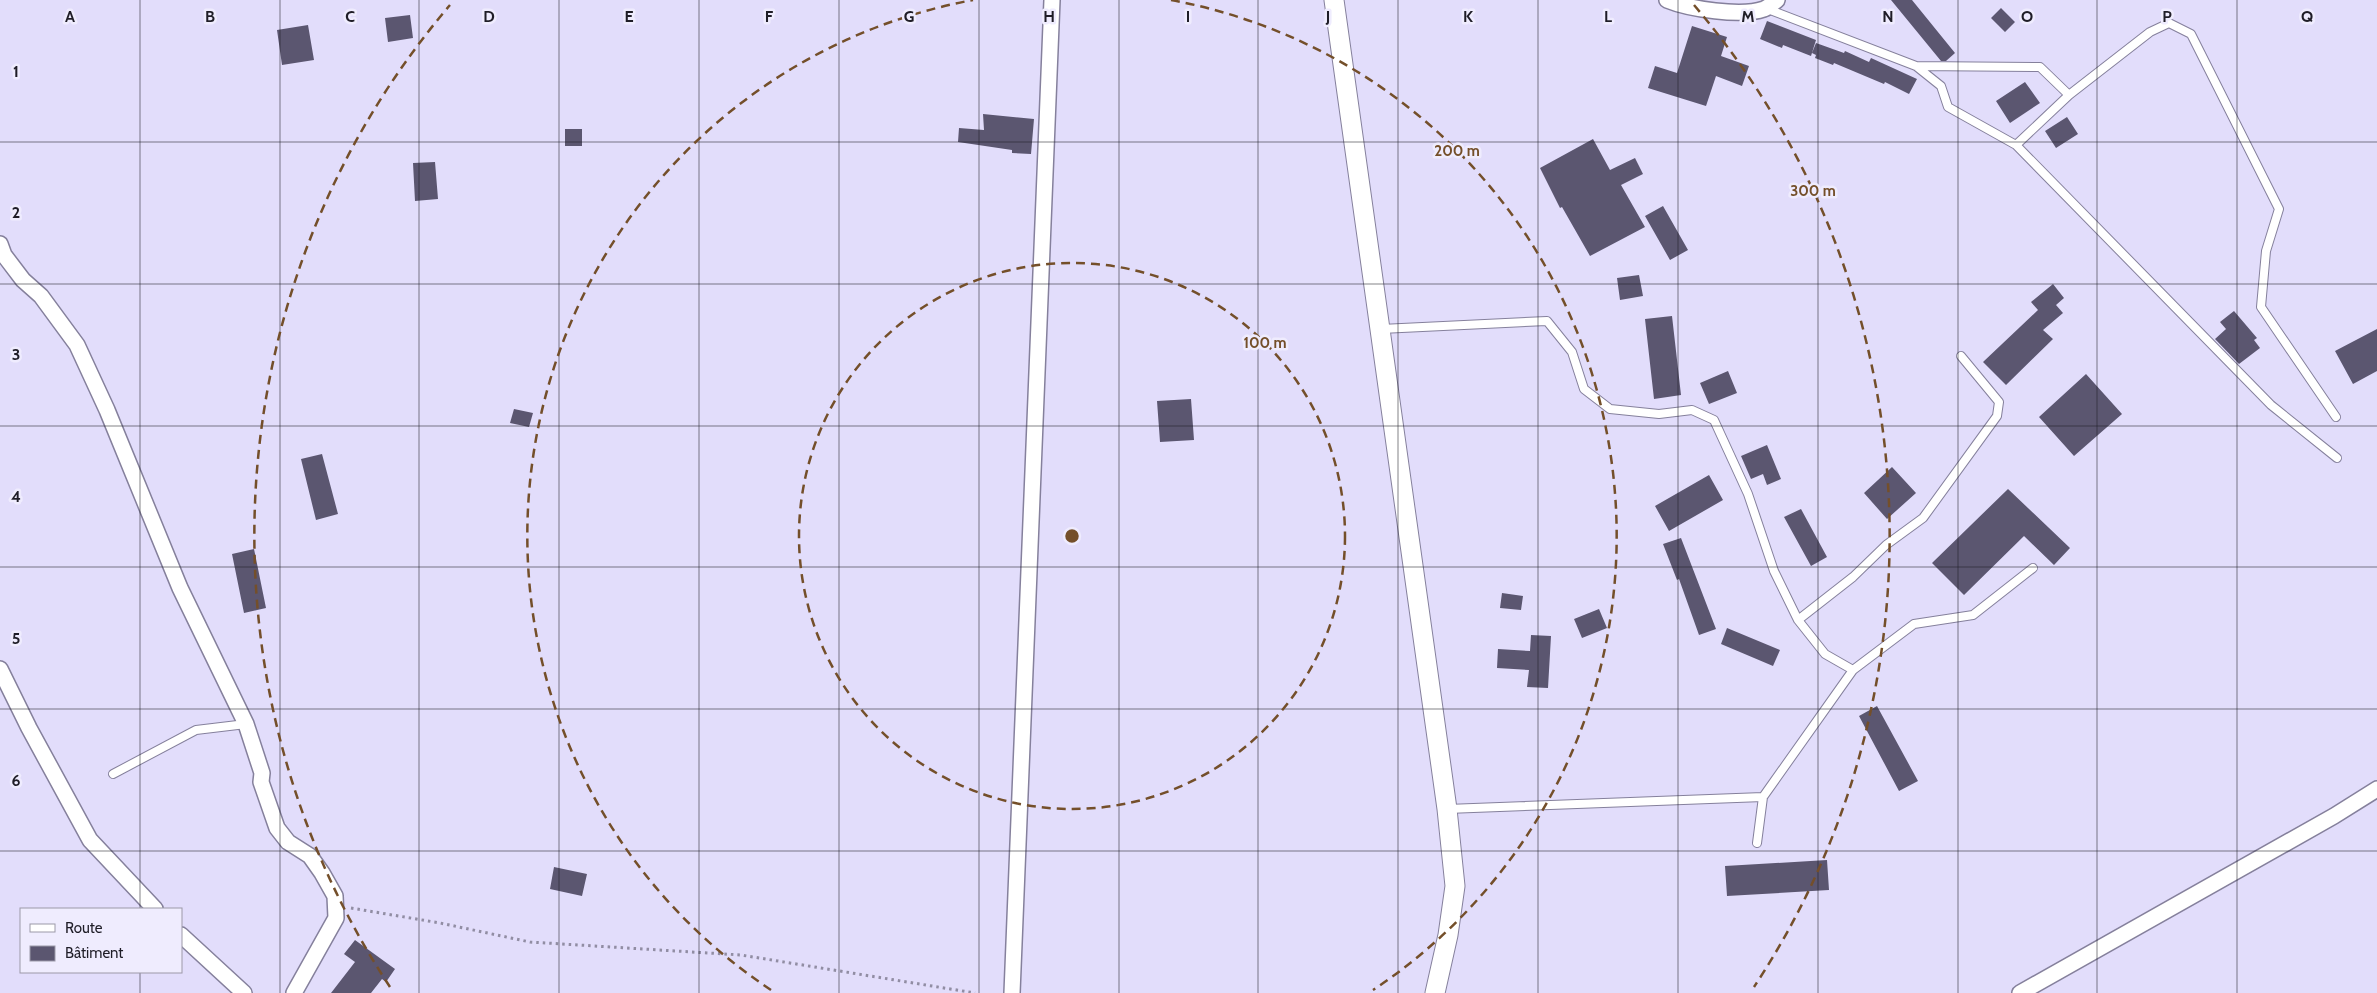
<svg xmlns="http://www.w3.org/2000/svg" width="2377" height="993" viewBox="0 0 2377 993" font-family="Cabin,sans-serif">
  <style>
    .building { fill: #5b5670 }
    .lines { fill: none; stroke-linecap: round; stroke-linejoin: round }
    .service-casing { stroke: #85809c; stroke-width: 10 }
    .minor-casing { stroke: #85809c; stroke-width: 18 }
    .tertiary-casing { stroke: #85809c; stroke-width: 21 }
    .path { stroke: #918da3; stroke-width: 3; stroke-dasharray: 2.5 4; stroke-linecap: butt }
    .service { stroke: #fff; stroke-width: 8 }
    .minor { stroke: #fff; stroke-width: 15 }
    .tertiary { stroke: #fff; stroke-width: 19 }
    .grid { fill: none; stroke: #1f1d27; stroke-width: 1; stroke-opacity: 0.55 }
    .ring { fill: none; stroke: #744f2a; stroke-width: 2.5; stroke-dasharray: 9 6 }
    .grid-label { font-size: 16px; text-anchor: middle; font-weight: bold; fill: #1f1d27; stroke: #efecfe; stroke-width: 5; stroke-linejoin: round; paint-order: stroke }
    .centre { fill: #744f2a; stroke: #efecfe; stroke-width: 2.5 }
    .ring-label { font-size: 15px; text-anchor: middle; font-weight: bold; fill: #744f2a; stroke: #efecfe; stroke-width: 5; stroke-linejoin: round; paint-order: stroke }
  </style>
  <rect width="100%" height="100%" fill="#e2ddfb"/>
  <!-- building -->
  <path class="building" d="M 1891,0 L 1912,0 L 1955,53 L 1946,61 L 1941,61 Z
    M 2001,8 L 2015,22 L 2005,32 L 1991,18 Z
    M 410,15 L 413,38 L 388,42 L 385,18 Z
    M 1767,21 L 1816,40 L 1811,56 L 1783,45 L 1782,48 L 1760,39 Z
    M 308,25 L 314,60 L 282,65 L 277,30 Z
    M 1692,26 L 1727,37 L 1721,56 L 1749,66 L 1742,86 L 1716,76 L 1706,106 L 1648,88 L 1655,66 L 1677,73 Z
    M 1816,43 L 1844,53 L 1845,51 L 1869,62 L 1871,58 L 1917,79 L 1909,94 L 1885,82 L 1884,84 L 1834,63 L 1833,65 L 1815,58 L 1816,55 L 1812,53 Z
    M 2025,82 L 2040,103 L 2010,123 L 1996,101 Z
    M 983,114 L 1034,119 L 1031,154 L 1012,153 L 1012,150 L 958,142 L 959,128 L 984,130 Z
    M 2067,117 L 2078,134 L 2056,148 L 2045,131 Z
    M 565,129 L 582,129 L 582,146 L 565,146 Z
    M 1593,139 L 1610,170 L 1635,158 L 1643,174 L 1621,185 L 1645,227 L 1590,256 L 1562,207 L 1560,208 L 1540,168 Z
    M 435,162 L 438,199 L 415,201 L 413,163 Z
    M 1663,206 L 1688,250 L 1670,260 L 1645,216 Z
    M 1639,275 L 1643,296 L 1620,300 L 1617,278 Z
    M 2053,284 L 2064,298 L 2056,305 L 2063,313 L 2043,330 L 2053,339 L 2006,385 L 1983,362 L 2038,310 L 2031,302 Z
    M 2234,311 L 2257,338 L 2254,340 L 2260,348 L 2239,364 L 2215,339 L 2226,329 L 2220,322 Z
    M 1672,316 L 1681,395 L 1654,399 L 1645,319 Z
    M 2377,329 L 2377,371 L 2353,384 L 2335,351 Z
    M 1728,371 L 1737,393 L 1709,404 L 1700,383 Z
    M 2086,374 L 2122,414 L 2074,456 L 2039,417 Z
    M 1191,399 L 1194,440 L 1160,442 L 1157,401 Z
    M 514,409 L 533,413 L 529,427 L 510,423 Z
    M 1767,445 L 1781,479 L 1767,485 L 1763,474 L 1751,479 L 1741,456 Z
    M 322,454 L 338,514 L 316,520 L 301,459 Z
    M 1892,467 L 1916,493 L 1887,519 L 1864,493 Z
    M 1709,475 L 1723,500 L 1669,531 L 1655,506 Z
    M 2008,489 L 2070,548 L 2054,565 L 2024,536 L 1964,595 L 1932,563 Z
    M 1801,509 L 1827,557 L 1811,566 L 1784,517 Z
    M 1681,538 L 1716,629 L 1699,635 L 1679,579 L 1677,580 L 1663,544 Z
    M 254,549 L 266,608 L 244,613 L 232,554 Z
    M 1502,593 L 1523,596 L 1521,610 L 1500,608 Z
    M 1599,609 L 1607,628 L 1582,638 L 1574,619 Z
    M 1727,628 L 1780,650 L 1773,666 L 1721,644 Z
    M 1531,635 L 1551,636 L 1548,688 L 1527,687 L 1529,670 L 1497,668 L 1498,649 L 1530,651 Z
    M 1877,706 L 1918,781 L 1899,791 L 1859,716 Z
    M 1827,860 L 1829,890 L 1727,896 L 1725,866 Z
    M 554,867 L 587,874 L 582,896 L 550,889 Z
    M 355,940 L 395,969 L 386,982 L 382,979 L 371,993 L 331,993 L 355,962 L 344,954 Z"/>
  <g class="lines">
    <!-- service casing -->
    <g class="service-casing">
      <path id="service" d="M 1765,8 L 1916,66 L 1941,86 L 1948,107 L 2016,145 L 2271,405 L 2337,458
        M 1916,66 L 2040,67 L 2069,95
        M 2016,145 L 2069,95 L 2150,32 L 2169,23 L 2191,34 L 2279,209 L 2266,251 L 2261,307 L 2336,417
        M 1381,329 L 1547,321 L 1572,352 L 1584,389 L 1610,409 L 1659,414 L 1692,410 L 1714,420 L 1748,494 L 1774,571 L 1798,620 L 1825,654 L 1853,670
        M 1798,620 L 1853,577 L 1886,545 L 1923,518 L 1997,416 L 1999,402 L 1961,356
        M 113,774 L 196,730 L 246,724
        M 1447,809 L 1763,797
        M 1757,843 L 1763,797 L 1853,670 L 1914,624 L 1973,615 L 2033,568"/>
    </g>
    <!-- minor casing -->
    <g class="minor-casing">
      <path id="minor" d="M 1667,0 C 1689,9 1741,17 1764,9 C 1769,7 1773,3 1777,0
        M 0,244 L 4,255 L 23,280 L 41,296 L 77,345 L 107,410 L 180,588 L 246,724 L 262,773 L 261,782 L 277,828 L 288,842 L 310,856 L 322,873 L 335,896 L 336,918 L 294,993
        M 0,669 L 29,728 L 90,840 L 155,909
        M 181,935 L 244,993
        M 1012,993 L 1052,0
        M 2020,993 L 2334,816 L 2377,789"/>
    </g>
    <!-- tertiary casing -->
    <g class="tertiary-casing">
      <path id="tertiary" d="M 1334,0 L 1447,809 L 1455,886 L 1448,935 L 1435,993"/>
    </g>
    <!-- path -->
    <path class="path" d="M 351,908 L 440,923 L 530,942 L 741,955 L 975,993"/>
    <!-- service -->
    <use href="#service" class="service"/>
    <!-- minor -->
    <use href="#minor" class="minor"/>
    <!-- tertiary -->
    <use href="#tertiary" class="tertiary"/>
  </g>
  <!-- grid -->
  <path class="grid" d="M 140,0 L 140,909M 280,0 L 280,993M 419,0 L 419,993M 559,0 L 559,993M 699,0 L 699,993M 839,0 L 839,993M 979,0 L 979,993M 1119,0 L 1119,993M 1258,0 L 1258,993M 1398,0 L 1398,993M 1538,0 L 1538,993M 1678,0 L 1678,993M 1818,0 L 1818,993M 1958,0 L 1958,993M 2097,0 L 2097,993M 2237,0 L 2237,993M 0,142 L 2377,142M 0,284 L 2377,284M 0,426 L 2377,426M 0,567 L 2377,567M 0,709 L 2377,709M 0,851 L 2377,851M 140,972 L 140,993"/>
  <!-- distance rings -->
  <g class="ring">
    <circle cx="1072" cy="536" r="273"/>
    <path d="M771 990A545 545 0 0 1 973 0M1171 0A545 545 0 0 1 1373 990"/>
    <path d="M390 987A818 818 0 0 1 450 5M1694 5A818 818 0 0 1 1754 987"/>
  </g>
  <g class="grid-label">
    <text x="70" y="22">A</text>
    <text x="210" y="22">B</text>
    <text x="350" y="22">C</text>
    <text x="489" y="22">D</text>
    <text x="629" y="22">E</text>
    <text x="769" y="22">F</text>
    <text x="909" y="22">G</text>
    <text x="1049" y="22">H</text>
    <text x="1188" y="22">I</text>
    <text x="1328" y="22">J</text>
    <text x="1468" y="22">K</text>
    <text x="1608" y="22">L</text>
    <text x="1748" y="22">M</text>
    <text x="1888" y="22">N</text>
    <text x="2027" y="22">O</text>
    <text x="2167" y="22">P</text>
    <text x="2307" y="22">Q</text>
    <text x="16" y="77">1</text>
    <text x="16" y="218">2</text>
    <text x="16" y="360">3</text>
    <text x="16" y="502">4</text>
    <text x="16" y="644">5</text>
    <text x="16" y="786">6</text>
  </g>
  <circle cx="1072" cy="536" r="8" class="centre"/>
  <g class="ring-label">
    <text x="1457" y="156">200 m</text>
    <text x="1813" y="196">300 m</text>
    <text x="1265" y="348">100 m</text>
  </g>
  <!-- legend -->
  <rect x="20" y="908" width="162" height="65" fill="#efecfe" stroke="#9c99a8"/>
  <rect x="30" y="924" width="25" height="8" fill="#ffffff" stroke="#9c99a8"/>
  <text x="65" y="933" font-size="15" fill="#1f1d27">Route</text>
  <rect x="30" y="946" width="25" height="15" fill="#5b5670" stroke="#9c99a8"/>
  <text x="65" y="958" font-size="15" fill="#1f1d27">Bâtiment</text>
</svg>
